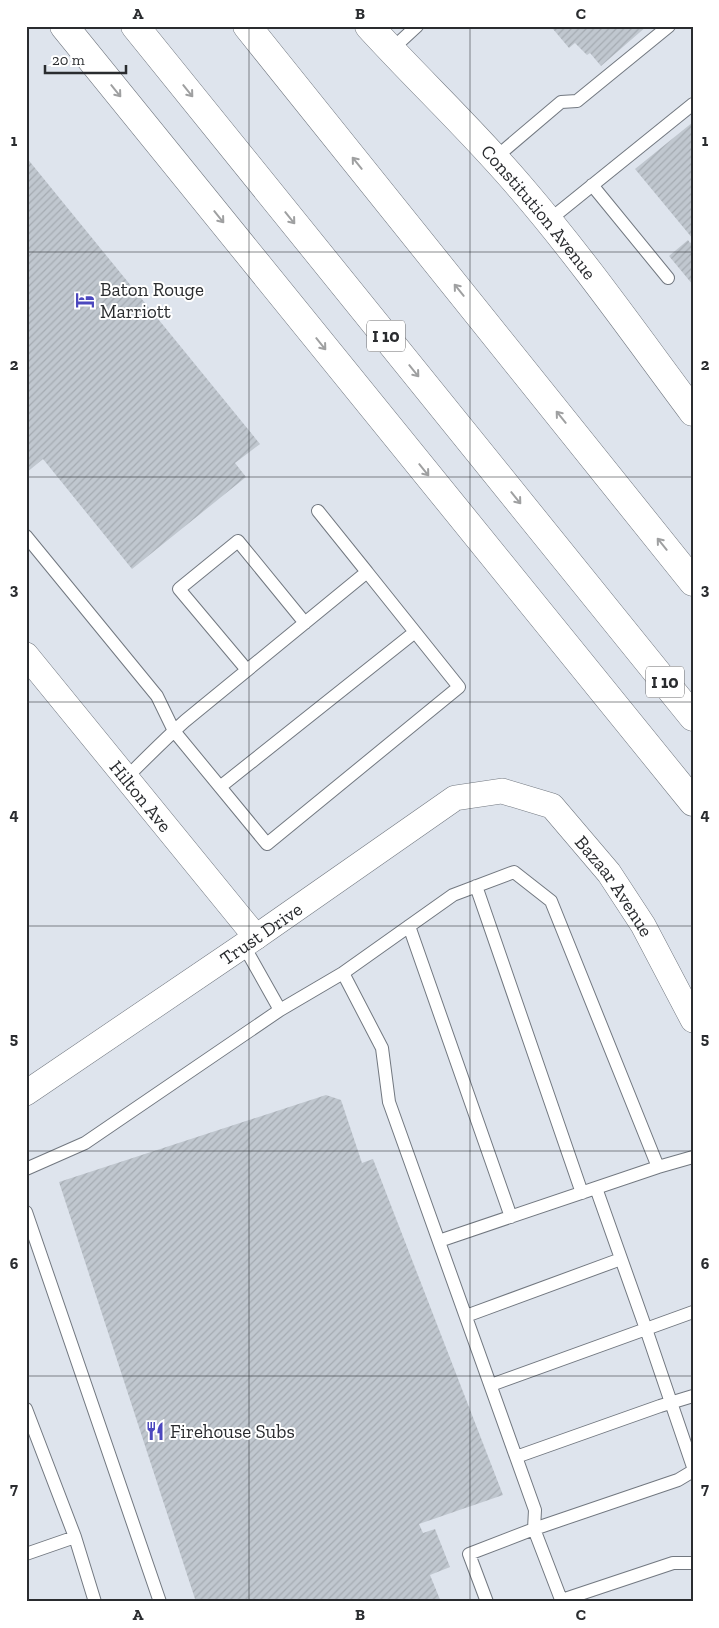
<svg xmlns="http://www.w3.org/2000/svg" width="719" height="1628" viewBox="0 0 719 1628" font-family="'Zilla Slab',serif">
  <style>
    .building { fill: url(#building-hatch) }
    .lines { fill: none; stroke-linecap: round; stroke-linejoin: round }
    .service-casing { stroke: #727880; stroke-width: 14 }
    .minor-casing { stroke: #727880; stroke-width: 26 }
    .tertiary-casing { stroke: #727880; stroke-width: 29 }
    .motorway-casing { stroke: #727880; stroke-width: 29 }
    .service { stroke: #fff; stroke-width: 12 }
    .minor { stroke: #fff; stroke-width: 25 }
    .tertiary { stroke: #fff; stroke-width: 28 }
    .motorway { stroke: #fff; stroke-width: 28 }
    .oneway { stroke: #9fa0a1 }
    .grid { fill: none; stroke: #2a2c2f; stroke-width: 1; stroke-opacity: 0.55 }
    .labels { text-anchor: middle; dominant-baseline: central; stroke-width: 4; stroke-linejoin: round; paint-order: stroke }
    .shield { fill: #fff; stroke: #6a6b6d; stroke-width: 1 }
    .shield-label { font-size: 18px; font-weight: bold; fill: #2a2c2f }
    .street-label { font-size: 19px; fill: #2a2c2f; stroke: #fff }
    .poi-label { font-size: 19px; fill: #2a2c2f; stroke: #fff; text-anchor: start }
    .neatline { fill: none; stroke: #2a2c2f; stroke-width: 2 }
    .grid-label { font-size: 16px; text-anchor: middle; font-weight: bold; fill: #2a2c2f }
  </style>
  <defs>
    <pattern id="building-hatch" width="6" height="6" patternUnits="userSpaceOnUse" patternTransform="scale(1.25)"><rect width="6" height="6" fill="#c0c7cf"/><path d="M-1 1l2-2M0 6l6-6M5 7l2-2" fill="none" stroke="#a5abb2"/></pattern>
  </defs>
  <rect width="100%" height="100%" fill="#dee4ed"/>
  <!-- building -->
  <path class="building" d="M 557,26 L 647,26 L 601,66 L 590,53 L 587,55 L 575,43 L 569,48 L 553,29 Z
    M 693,122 L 693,239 L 635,169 Z
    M 26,157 L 260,444 L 235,463 L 246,477 L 132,569 L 43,459 L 26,473 Z
    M 688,240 L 690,243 L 693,241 L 693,285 L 669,256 Z
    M 326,1095 L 341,1100 L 362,1163 L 373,1159 L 503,1495 L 419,1524 L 423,1533 L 435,1529 L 450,1567 L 430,1575 L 441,1602 L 196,1602 L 59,1182 Z"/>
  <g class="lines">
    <!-- service casing -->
    <g class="service-casing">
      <path id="service" d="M 391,50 L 417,26
        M 495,158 L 561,102 L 577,101 L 669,26
        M 592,185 L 668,278
        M 548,221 L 693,104
        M 318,511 L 367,572
        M 26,536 L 157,696 L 174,731 L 267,844 L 459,687 L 367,572 L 185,721 C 165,739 146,758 126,778
        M 247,670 L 179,589 L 238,541 L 305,623
        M 220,787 L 415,632
        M 476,886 L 582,1193
        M 409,926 L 511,1217
        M 343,973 L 453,895 L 514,872 L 551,901 L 658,1167 L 439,1241
        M 280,1010 L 343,973 L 382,1048 L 389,1102 L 535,1510 L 534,1529 L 678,1480 L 693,1471
        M 658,1167 L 693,1157
        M 26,1169 L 85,1143 L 280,1010 L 244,946
        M 596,1188 L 646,1329 L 693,1467
        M 26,1212 L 160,1602
        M 466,1316 L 621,1259
        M 491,1385 L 693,1312
        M 26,1409 L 75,1537 L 95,1602
        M 516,1457 L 660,1406 L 693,1396
        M 26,1554 L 75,1537
        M 562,1600 L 673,1563 L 693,1563
        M 487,1602 L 469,1554 L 534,1529 L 562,1602"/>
    </g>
    <!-- minor casing -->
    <g class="minor-casing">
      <g id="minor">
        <path id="s1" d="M 26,655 L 256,937"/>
        <path id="s2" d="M 26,1093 L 256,937 L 455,798 L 502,791 L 552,806 L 609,873 L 643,925 L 693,1020"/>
      </g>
    </g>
    <!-- tertiary casing -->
    <g class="tertiary-casing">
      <g id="tertiary">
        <path id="s3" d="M 369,26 C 419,81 474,132 522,189 C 583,260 637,337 693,412"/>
      </g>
    </g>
    <!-- motorway casing -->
    <g class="motorway-casing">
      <path id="motorway" d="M 64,26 L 693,802
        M 135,26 L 693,717
        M 247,26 L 693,582"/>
    </g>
    <!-- service -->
    <use href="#service" class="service"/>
    <!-- minor -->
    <use href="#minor" class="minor"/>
    <!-- tertiary -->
    <use href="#tertiary" class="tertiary"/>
    <!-- motorway -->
    <use href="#motorway" class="motorway"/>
  </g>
  <!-- one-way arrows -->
  <defs><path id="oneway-shaft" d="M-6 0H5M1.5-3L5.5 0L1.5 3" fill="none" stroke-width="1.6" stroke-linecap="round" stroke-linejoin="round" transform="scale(1.25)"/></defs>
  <g class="oneway">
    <use href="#oneway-shaft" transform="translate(116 91) rotate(51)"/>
    <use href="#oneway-shaft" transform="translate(188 91) rotate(51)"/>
    <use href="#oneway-shaft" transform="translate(357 163) rotate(-129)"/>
    <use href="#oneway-shaft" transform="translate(219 217) rotate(51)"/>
    <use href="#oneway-shaft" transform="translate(290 218) rotate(51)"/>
    <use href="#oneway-shaft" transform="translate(459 290) rotate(-129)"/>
    <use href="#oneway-shaft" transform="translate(321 344) rotate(51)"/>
    <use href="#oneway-shaft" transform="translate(414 371) rotate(51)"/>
    <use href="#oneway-shaft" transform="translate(561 417) rotate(-129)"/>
    <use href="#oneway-shaft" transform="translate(424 470) rotate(51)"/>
    <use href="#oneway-shaft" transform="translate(516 498) rotate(51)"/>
    <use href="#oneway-shaft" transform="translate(662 544) rotate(-129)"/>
  </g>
  <!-- grid -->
  <path class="grid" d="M 249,26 L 249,1602M 470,26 L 470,1602M 26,252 L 693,252M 26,477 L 693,477M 26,702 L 693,702M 26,926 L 693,926M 26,1151 L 693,1151M 26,1376 L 693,1376"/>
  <!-- icons -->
  <defs>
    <g id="hotel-bare" transform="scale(1.5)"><path d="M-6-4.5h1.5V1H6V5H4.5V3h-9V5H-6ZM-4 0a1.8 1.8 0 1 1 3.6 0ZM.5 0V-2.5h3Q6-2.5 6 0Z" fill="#4c48be" stroke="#fff" stroke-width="2.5" paint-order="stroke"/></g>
    <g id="restaurant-bare" transform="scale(1.5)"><path d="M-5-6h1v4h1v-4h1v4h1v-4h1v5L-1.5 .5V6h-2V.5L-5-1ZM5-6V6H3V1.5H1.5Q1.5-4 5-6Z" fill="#4c48be" stroke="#fff" stroke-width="2.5" paint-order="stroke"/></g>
  </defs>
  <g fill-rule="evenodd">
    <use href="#hotel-bare" x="85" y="300"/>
    <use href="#restaurant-bare" x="155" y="1431"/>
  </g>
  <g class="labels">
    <!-- shield labels -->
    <g class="shield">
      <rect x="367" y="320.5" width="38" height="31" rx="4"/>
      <rect x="646" y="666.5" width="38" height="31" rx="4"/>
    </g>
    <g class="shield-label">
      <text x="386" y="336">I 10</text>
      <text x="665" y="682">I 10</text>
    </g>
    <!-- street labels -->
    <g class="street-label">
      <text stroke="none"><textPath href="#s3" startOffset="252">Constitution Avenue</textPath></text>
      <text stroke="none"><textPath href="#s1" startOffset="182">Hilton Ave</textPath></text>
      <text stroke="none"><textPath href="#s2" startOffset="722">Bazaar Avenue</textPath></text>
      <text stroke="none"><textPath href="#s2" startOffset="284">Trust Drive</textPath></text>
    </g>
    <!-- poi labels -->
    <g class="poi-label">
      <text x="100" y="289">Baton Rouge<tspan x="100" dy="22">Marriott</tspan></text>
      <text x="170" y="1431">Firehouse Subs</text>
    </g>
  </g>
  <!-- border -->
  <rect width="719" height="1628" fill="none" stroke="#ffffff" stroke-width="55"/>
  <!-- scale -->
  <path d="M45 65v8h81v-8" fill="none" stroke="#2a2c2f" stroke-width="2.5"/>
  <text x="52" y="65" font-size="15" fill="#2a2c2f" stroke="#ffffff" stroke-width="4" paint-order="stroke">20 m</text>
  <rect x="28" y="28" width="664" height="1572" class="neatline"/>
  <g class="grid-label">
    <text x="138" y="19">A</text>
    <text x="360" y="19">B</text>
    <text x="581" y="19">C</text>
    <text x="14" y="146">1</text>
    <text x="705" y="146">1</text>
    <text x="14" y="370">2</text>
    <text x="705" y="370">2</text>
    <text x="14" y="595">3</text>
    <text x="705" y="595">3</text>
    <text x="14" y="820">4</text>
    <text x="705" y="820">4</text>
    <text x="14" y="1044">5</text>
    <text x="705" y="1044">5</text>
    <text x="14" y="1269">6</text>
    <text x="705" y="1269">6</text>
    <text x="14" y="1494">7</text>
    <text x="705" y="1494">7</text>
    <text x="138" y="1620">A</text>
    <text x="360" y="1620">B</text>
    <text x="581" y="1620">C</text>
  </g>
</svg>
